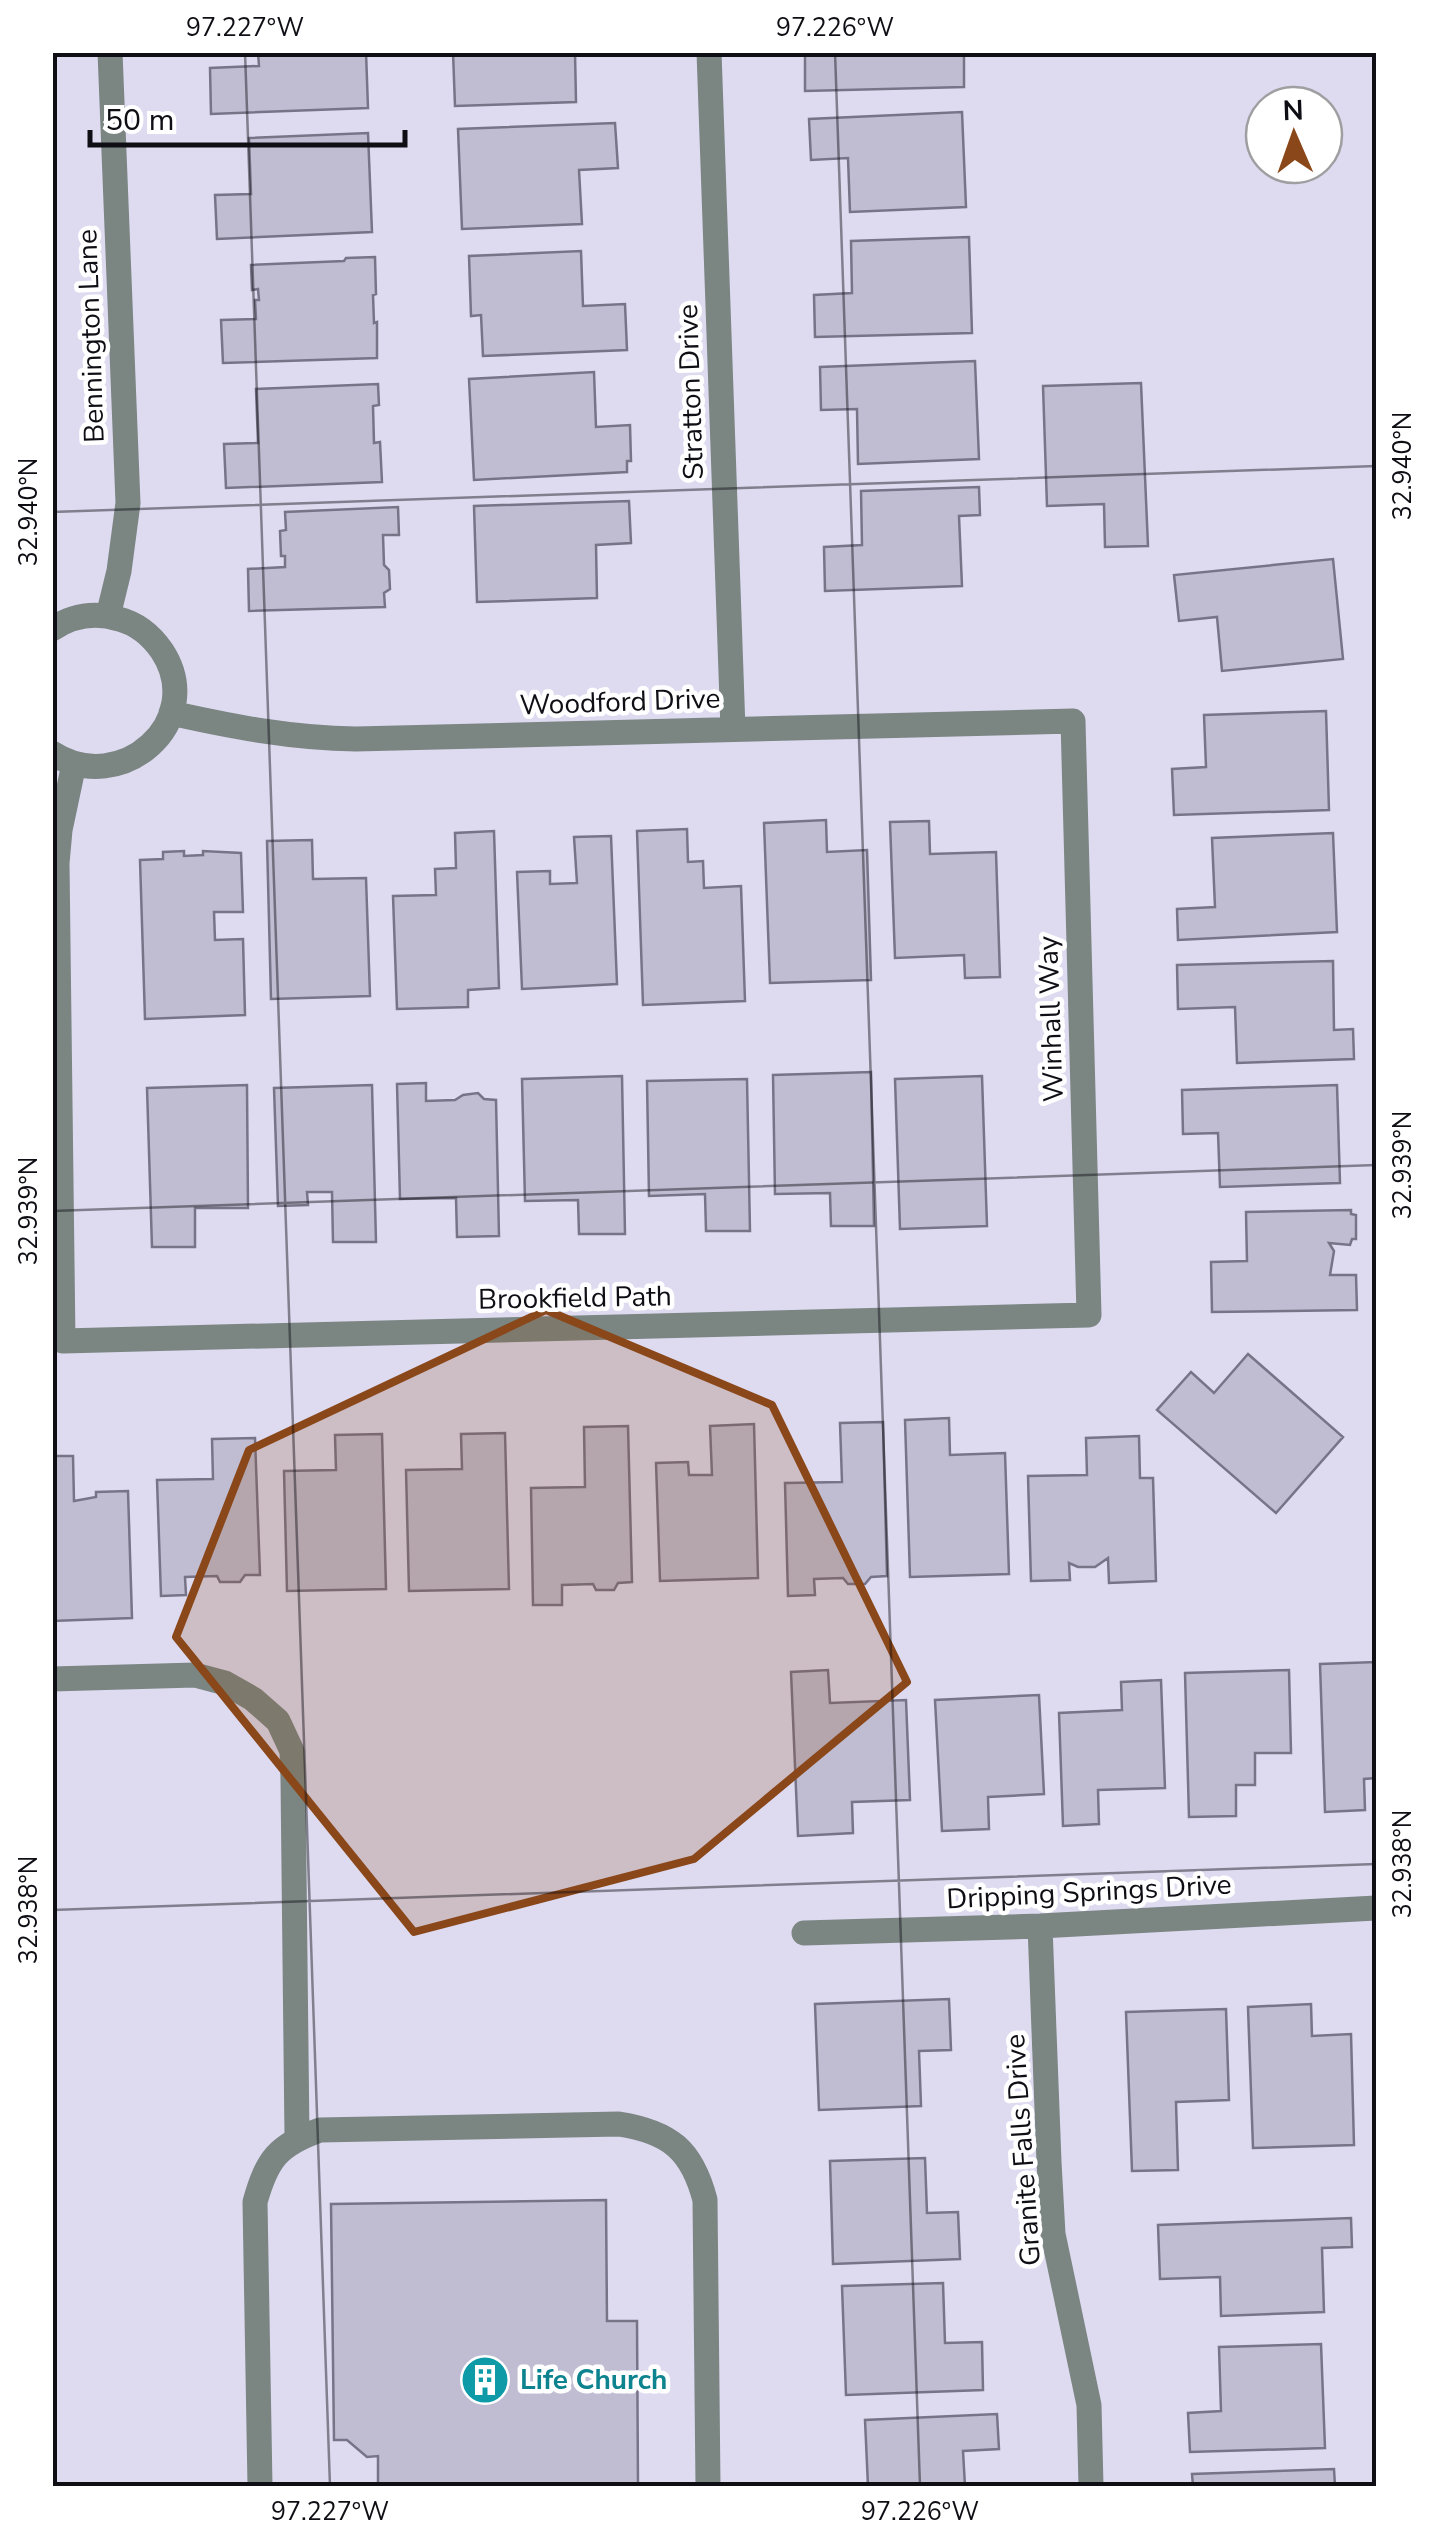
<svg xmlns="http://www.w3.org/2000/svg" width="1429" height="2539" viewBox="0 0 1429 2539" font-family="'Nunito Sans',sans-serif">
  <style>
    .building { fill: #c0bdd3; stroke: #777488; stroke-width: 2.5 }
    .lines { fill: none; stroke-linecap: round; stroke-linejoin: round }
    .minor { stroke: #7b8683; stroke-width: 25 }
    .marked { fill: #8a4719; fill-opacity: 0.2; stroke: #8a4719; stroke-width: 8; stroke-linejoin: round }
    .ticks { fill: none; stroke: #0f0e15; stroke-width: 2.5; stroke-opacity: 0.45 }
    .labels { text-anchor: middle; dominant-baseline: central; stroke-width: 9; stroke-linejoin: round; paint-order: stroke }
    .street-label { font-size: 28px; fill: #0f0e15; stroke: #fff }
    .culture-label { font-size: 28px; font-weight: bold; fill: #0d838f; stroke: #fff; text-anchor: start }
    .neatline { fill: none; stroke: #0f0e15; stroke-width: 4 }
    .ticks-label { font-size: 25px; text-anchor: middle; fill: #0f0e15 }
  </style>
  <rect width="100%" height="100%" fill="#dedbf1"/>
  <!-- building -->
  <path class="building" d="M 258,52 L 366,52 L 368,108 L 211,114 L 210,68 L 259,66 Z
    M 453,52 L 575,52 L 576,102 L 455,106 Z
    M 805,52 L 964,52 L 964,87 L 805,91 Z
    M 962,112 L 966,207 L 850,212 L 848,158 L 811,160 L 809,119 Z
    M 615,123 L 618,168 L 579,170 L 582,224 L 462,229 L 458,129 Z
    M 368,133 L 372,232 L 217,239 L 215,195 L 251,194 L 249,138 Z
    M 969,237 L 972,333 L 815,337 L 814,295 L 852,293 L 851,241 Z
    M 581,251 L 583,306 L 625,304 L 627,350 L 483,356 L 481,315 L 471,316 L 469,256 Z
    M 375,257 L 376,294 L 373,295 L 374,323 L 377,322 L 377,358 L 223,363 L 221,320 L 256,319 L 255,300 L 259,300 L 258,289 L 252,290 L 251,265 L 344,261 L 346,258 Z
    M 975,361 L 979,459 L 858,464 L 857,409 L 821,410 L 820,367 Z
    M 594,372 L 596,427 L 630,425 L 631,461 L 627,461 L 627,472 L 474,480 L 469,379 Z
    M 1141,383 L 1148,546 L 1105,547 L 1104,504 L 1047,506 L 1043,386 Z
    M 378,384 L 379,405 L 373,406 L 374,443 L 380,442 L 382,482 L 226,488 L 224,444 L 258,443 L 256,389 Z
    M 979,487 L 980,515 L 959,516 L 962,586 L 825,591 L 824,547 L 862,545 L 861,491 Z
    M 629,501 L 631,543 L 596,545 L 597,598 L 477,602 L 474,506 Z
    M 398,507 L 399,535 L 383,535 L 384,565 L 389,570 L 390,589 L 384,593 L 385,607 L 249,611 L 248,569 L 285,567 L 285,556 L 281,556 L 280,531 L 286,530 L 285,512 Z
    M 1333,559 L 1343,659 L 1222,671 L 1217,617 L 1179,621 L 1174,575 Z
    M 1326,711 L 1329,810 L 1174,815 L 1172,769 L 1206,767 L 1204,715 Z
    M 826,820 L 827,852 L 867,850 L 871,980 L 770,983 L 764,823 Z
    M 929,821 L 930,854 L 996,852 L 1000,977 L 965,978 L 964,955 L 895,958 L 890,822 Z
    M 687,829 L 688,862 L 703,861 L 704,888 L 741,886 L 745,1001 L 643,1005 L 637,831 Z
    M 494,831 L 499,988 L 468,990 L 468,1007 L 397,1009 L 393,896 L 436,895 L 435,869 L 456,868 L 455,833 Z
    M 1333,833 L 1337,932 L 1178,940 L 1177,909 L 1215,907 L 1212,838 Z
    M 611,836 L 617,984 L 522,989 L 517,872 L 550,871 L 550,884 L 577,883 L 574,837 Z
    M 312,840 L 313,879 L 366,878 L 370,996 L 271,999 L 267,841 Z
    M 184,851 L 184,856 L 203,855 L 203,851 L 241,853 L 243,912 L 214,912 L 215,940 L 243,939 L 245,1015 L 145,1019 L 140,860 L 163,859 L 163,852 Z
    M 1333,961 L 1334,1030 L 1353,1029 L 1354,1059 L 1237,1063 L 1235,1007 L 1178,1009 L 1177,965 Z
    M 871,1072 L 874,1226 L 831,1226 L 830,1193 L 775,1194 L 773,1075 Z
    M 622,1076 L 625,1234 L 579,1234 L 578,1200 L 525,1201 L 522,1079 Z
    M 982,1076 L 987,1226 L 900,1229 L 895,1079 Z
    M 747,1079 L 750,1231 L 706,1231 L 705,1194 L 649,1196 L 647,1081 Z
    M 426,1083 L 426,1101 L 455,1100 L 463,1095 L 478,1093 L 484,1099 L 496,1100 L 499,1236 L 457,1237 L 456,1198 L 400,1199 L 397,1084 Z
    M 247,1085 L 248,1208 L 195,1208 L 195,1247 L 152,1247 L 147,1088 Z
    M 372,1085 L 376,1242 L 333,1242 L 332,1192 L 307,1192 L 308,1205 L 278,1206 L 274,1088 Z
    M 1337,1085 L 1340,1183 L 1220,1187 L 1218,1133 L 1183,1134 L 1182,1090 Z
    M 1351,1210 L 1351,1214 L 1356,1215 L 1356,1239 L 1352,1239 L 1350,1245 L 1329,1243 L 1334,1251 L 1330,1275 L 1356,1275 L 1357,1310 L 1212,1312 L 1211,1262 L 1247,1261 L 1246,1212 Z
    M 1248,1354 L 1343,1437 L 1276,1513 L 1157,1410 L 1191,1372 L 1214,1393 Z
    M 949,1418 L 950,1455 L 1005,1453 L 1009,1574 L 910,1577 L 905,1420 Z
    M 883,1422 L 887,1576 L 871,1577 L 865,1584 L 848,1584 L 843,1578 L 814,1579 L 815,1595 L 788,1596 L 785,1483 L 842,1482 L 840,1423 Z
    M 754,1424 L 758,1578 L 660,1581 L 656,1463 L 688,1462 L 689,1475 L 712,1475 L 710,1426 Z
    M 628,1426 L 632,1582 L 618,1583 L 614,1590 L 596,1590 L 593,1584 L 562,1585 L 562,1605 L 533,1605 L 531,1488 L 585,1487 L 584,1427 Z
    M 505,1433 L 509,1589 L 409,1591 L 406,1470 L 462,1469 L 461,1434 Z
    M 382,1434 L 386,1589 L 287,1591 L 284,1471 L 336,1470 L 335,1435 Z
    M 1139,1436 L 1140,1478 L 1153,1478 L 1156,1581 L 1109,1583 L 1108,1558 L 1095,1567 L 1078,1567 L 1069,1563 L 1070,1580 L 1031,1581 L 1028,1476 L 1087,1475 L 1086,1438 Z
    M 255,1438 L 260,1575 L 245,1575 L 240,1582 L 220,1582 L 217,1576 L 185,1577 L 186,1595 L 161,1596 L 157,1480 L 213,1479 L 212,1439 Z
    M 52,1456 L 73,1456 L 74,1501 L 96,1497 L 96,1492 L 128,1491 L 132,1618 L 52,1621 Z
    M 1376,1662 L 1376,1778 L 1364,1779 L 1365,1810 L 1325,1812 L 1320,1664 Z
    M 828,1670 L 830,1703 L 906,1700 L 910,1800 L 852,1802 L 853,1833 L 798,1836 L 791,1672 Z
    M 1289,1670 L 1291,1753 L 1255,1753 L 1255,1785 L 1236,1785 L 1236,1816 L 1189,1817 L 1185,1673 Z
    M 1161,1680 L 1165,1788 L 1098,1790 L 1099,1824 L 1063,1826 L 1059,1713 L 1122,1710 L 1121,1682 Z
    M 1039,1695 L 1044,1794 L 988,1797 L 989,1829 L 942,1831 L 935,1700 Z
    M 949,1999 L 951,2050 L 919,2051 L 921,2106 L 819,2110 L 815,2004 Z
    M 1311,2004 L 1312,2036 L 1351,2034 L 1354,2145 L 1253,2148 L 1248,2007 Z
    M 1226,2009 L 1229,2100 L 1176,2102 L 1178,2170 L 1132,2171 L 1126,2012 Z
    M 925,2158 L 927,2213 L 958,2212 L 960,2259 L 833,2264 L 830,2161 Z
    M 606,2200 L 607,2321 L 637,2321 L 638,2486 L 378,2486 L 378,2456 L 367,2457 L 347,2440 L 334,2440 L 331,2204 Z
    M 1351,2218 L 1352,2247 L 1322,2248 L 1324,2312 L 1221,2316 L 1220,2277 L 1160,2279 L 1158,2225 Z
    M 943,2283 L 945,2343 L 982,2342 L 983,2390 L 846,2395 L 842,2286 Z
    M 1321,2344 L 1325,2448 L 1190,2452 L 1188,2413 L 1221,2411 L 1219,2347 Z
    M 997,2414 L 999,2449 L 963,2451 L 965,2486 L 868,2486 L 865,2420 Z
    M 1334,2469 L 1335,2486 L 1193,2486 L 1192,2474 Z"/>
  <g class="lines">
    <!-- minor -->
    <path class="minor" d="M 709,52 L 733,729
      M 108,616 L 119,571 L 128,503 L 110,52
      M 52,629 C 73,615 96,612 119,619 C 138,624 151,635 162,651 C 208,721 121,798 52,753
      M 74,764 L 60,830 L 57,863 L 63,1341 L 1089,1315 L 1073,721 L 356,739 C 291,738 234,727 171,713
      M 52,1679 L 195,1675 L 225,1683 L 253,1699 L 278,1721 L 292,1751 L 293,1780 L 297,2138
      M 1040,1926 L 1049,2162 L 1053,2234 L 1089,2405 L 1091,2486
      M 804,1933 L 1040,1926 L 1376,1908
      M 260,2486 L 255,2202 C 267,2159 278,2145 320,2130 L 619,2124 C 670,2132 692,2150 705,2200 L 708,2486"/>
  </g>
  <!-- marked area -->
  <path class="marked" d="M 546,1310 L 772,1405 L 907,1682 L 694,1859 L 414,1932 L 176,1637 L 249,1450 Z"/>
  <!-- ticks -->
  <path class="ticks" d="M 245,52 L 330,2486M 835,52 L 920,2486M 52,512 L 1376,466M 52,1211 L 1376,1165M 52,1910 L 1376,1864"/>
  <!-- icons -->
  <defs>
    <g id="building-disc" transform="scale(2.5)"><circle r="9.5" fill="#0f9aa8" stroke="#fff"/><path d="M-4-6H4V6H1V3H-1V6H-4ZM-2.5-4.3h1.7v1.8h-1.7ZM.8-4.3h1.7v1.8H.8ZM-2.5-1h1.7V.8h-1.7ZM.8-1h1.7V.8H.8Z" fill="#fff"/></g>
  </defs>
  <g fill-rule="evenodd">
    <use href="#building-disc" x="485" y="2380"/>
  </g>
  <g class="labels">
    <!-- street labels -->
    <g class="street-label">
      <text transform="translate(91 336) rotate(-92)">Bennington Lane</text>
      <text transform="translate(691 392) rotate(-92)">Stratton Drive</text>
      <text transform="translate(620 702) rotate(-2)">Woodford Drive</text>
      <text transform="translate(1051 1019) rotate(-92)">Winhall Way</text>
      <text transform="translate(575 1298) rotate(-1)">Brookfield Path</text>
      <text transform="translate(1089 1892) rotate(-3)">Dripping Springs Drive</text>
      <text transform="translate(1023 2150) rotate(-94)">Granite Falls Drive</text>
    </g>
    <!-- culture labels -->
    <g class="culture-label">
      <text x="520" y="2380">Life Church</text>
    </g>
  </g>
  <!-- border -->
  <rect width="1429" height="2539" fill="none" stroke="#ffffff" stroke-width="110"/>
  <!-- north arrow -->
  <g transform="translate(1294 135) rotate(358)"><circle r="48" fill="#ffffff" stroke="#9f9fa1" stroke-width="2.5"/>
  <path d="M0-8L18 38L0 25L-18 38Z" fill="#8a4719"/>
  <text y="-15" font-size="28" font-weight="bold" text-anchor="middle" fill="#0f0e15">N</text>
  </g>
  <!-- scale -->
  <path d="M90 130v15h315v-15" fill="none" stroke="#0f0e15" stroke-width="5"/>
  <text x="105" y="130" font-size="30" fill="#0f0e15" stroke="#ffffff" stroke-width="8" paint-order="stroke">50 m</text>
  <rect x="55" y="55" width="1319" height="2429" class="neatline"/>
  <g class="ticks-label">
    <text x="245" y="36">97.227°W</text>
    <text x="835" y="36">97.226°W</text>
    <text transform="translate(1402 466) rotate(-90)" y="9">32.940°N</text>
    <text transform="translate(28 512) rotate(-90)" y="9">32.940°N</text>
    <text transform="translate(1402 1165) rotate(-90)" y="9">32.939°N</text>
    <text transform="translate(28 1211) rotate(-90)" y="9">32.939°N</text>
    <text transform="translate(1402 1864) rotate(-90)" y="9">32.938°N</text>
    <text transform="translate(28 1910) rotate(-90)" y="9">32.938°N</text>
    <text x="330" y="2520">97.227°W</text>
    <text x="920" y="2520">97.226°W</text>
  </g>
</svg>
